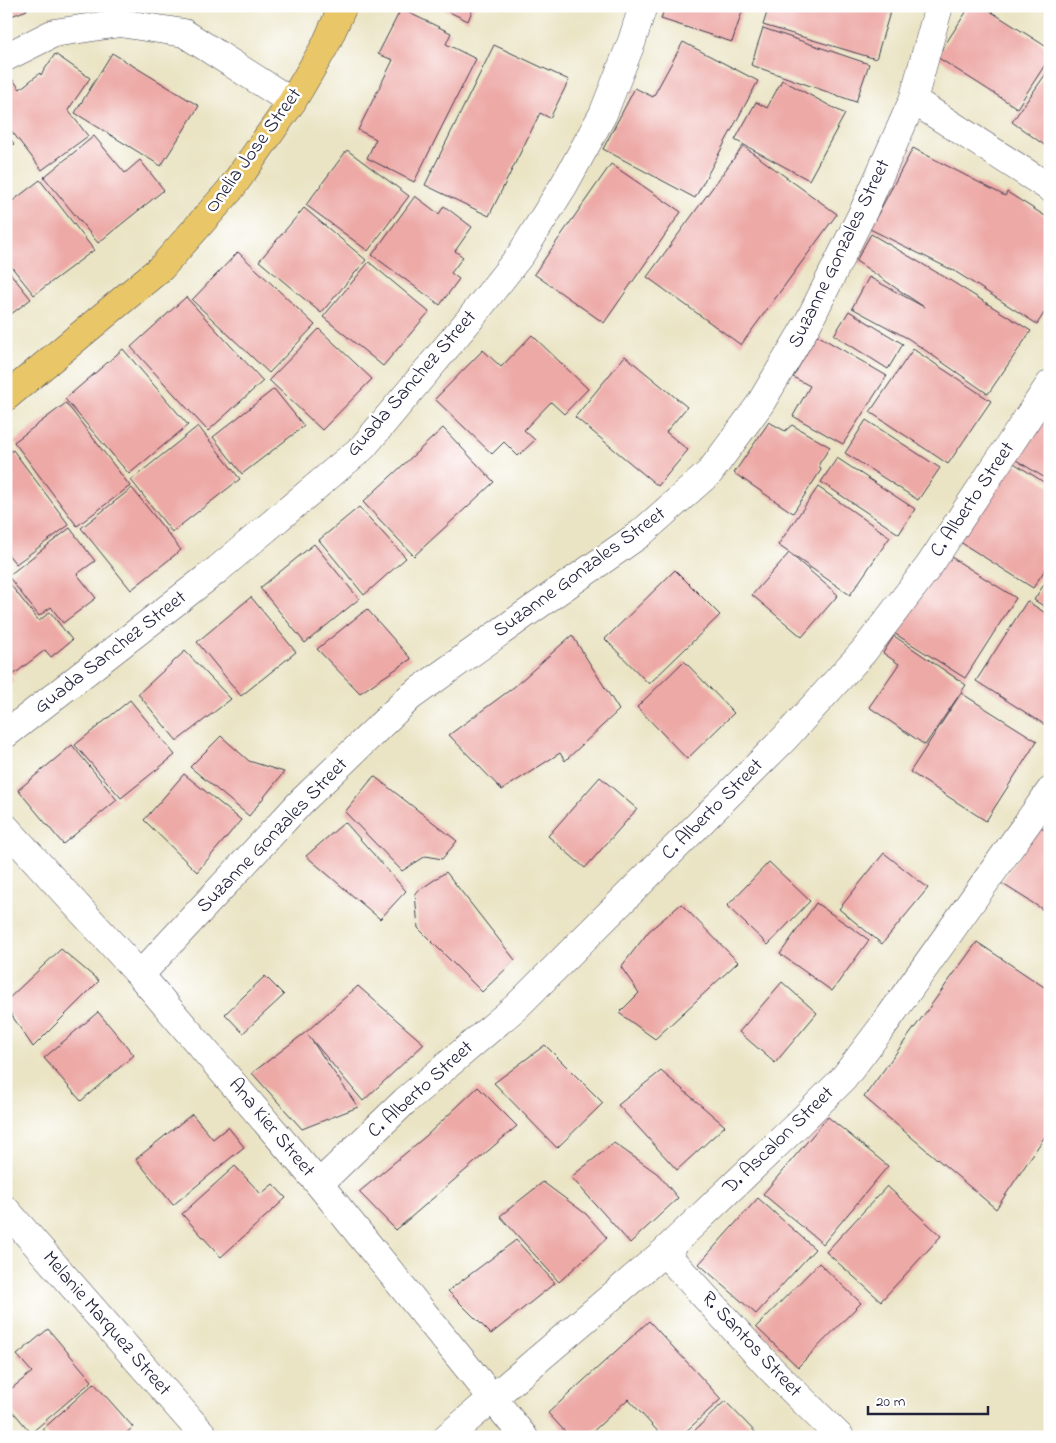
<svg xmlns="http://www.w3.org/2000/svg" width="1056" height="1443" viewBox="0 0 1056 1443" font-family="'Indie Flower',sans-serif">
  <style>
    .building { fill: #eda9a6 }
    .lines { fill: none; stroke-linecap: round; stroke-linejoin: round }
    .minor-casing { stroke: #403f50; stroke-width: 29 }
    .major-casing { stroke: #403f50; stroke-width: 29 }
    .minor { stroke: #fff; stroke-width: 28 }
    .major { stroke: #e9c769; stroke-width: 28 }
    .labels { text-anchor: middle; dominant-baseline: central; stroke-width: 5; stroke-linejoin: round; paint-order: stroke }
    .street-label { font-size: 20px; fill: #22223b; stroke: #fff }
  </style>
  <rect width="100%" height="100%" fill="#fff"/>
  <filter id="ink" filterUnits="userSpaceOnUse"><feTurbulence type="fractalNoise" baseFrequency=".02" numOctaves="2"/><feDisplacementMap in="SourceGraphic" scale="10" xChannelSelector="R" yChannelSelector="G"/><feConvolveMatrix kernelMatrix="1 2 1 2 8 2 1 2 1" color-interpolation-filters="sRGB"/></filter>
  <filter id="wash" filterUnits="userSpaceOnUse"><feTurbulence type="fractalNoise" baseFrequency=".0096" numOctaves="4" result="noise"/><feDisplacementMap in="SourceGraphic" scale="20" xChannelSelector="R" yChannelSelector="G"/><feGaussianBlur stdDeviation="1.12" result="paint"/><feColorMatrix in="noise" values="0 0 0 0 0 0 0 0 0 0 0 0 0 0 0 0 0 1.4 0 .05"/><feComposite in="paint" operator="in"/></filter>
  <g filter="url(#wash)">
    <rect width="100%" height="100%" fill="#eae4c4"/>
    <g id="blocks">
      <!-- building -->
      <path class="building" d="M 6,6 L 26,6 L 27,10 L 6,18 Z
        M 437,6 L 474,6 L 468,21 Z
        M 665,6 L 744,6 L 732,42 L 661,19 Z
        M 769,6 L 883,6 L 891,9 L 876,59 L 763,25 Z
        M 970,6 L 982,6 L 1050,49 L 1050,57 L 1017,108 L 937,57 Z
        M 1037,6 L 1050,6 L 1050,13 Z
        M 401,9 L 451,33 L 446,44 L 476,59 L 414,182 L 367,158 L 376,139 L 358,130 L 393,60 L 378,54 Z
        M 763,28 L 869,64 L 856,102 L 751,65 Z
        M 683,42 L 758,81 L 695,198 L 603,149 L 635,88 L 653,97 Z
        M 494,45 L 569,80 L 550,118 L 540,113 L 489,216 L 425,185 Z
        M 112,53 L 199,106 L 161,166 L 75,113 Z
        M 55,54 L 90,78 L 68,110 L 88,136 L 42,170 L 6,124 L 6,86 L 13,80 L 20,89 L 40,73 L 41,75 Z
        M 1050,68 L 1050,149 L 1012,122 Z
        M 782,80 L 845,114 L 809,180 L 735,140 L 756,102 L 767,108 Z
        M 6,133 L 14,144 L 6,150 Z
        M 94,136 L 125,173 L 140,160 L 164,190 L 98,243 L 44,177 Z
        M 743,146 L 837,214 L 741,345 L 647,277 Z
        M 913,148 L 1005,196 L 1007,192 L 1050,219 L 1050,304 L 1037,324 L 956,272 L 870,229 Z
        M 347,150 L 409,196 L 368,251 L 306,205 Z
        M 611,164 L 681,212 L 604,323 L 534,274 Z
        M 40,180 L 94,250 L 34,295 L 6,260 L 6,206 Z
        M 415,196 L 439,214 L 444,206 L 472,227 L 455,251 L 463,257 L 451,273 L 459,279 L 440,305 L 372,255 Z
        M 304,208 L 366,260 L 321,313 L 259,261 Z
        M 871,234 L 948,279 L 1031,331 L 988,394 L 909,339 L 852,308 L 869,277 L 924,307 L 856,261 Z
        M 238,252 L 315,325 L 269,373 L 192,300 Z
        M 369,262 L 429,312 L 383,366 L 323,317 Z
        M 6,268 L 31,299 L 6,318 Z
        M 186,297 L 263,381 L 208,431 L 131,347 Z
        M 849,311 L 903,344 L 888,369 L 834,335 Z
        M 319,329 L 372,379 L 322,430 L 269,380 Z
        M 532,335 L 588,389 L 564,414 L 551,402 L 524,430 L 535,440 L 518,456 L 504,442 L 492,454 L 435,399 L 483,350 L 501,367 Z
        M 817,335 L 887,376 L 843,444 L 793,416 L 810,386 L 793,377 Z
        M 123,349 L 188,425 L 129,474 L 65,399 Z
        M 913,349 L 991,401 L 948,464 L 870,412 Z
        M 625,356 L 687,407 L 666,432 L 688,450 L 658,486 L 575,417 Z
        M 274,389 L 304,426 L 242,474 L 213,437 Z
        M 66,403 L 130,486 L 77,526 L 14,442 Z
        M 1050,406 L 1050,481 L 1016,460 Z
        M 866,420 L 940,468 L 918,500 L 845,453 Z
        M 769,422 L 785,431 L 792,425 L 830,447 L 819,464 L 821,470 L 793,513 L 734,473 Z
        M 198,426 L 240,479 L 172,532 L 131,480 Z
        M 443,428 L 494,482 L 414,556 L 363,502 Z
        M 13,450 L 69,525 L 16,564 L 6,552 L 6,475 L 9,472 L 6,468 L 6,455 Z
        M 837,458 L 915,509 L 899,534 L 821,482 Z
        M 1009,460 L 1050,486 L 1050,562 L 1033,588 L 957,540 Z
        M 818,487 L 890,537 L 850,595 L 778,545 Z
        M 132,488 L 181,550 L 131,590 L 81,528 Z
        M 359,507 L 406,558 L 364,595 L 319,540 Z
        M 70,528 L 95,561 L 77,574 L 96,598 L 63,623 L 51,607 L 39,616 L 8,576 Z
        M 314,544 L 359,599 L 305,643 L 260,588 Z
        M 940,550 L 1016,598 L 965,678 L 889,630 Z
        M 789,553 L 838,595 L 802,637 L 752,595 Z
        M 675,570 L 720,615 L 649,684 L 605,639 Z
        M 1050,575 L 1050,610 L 1034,600 Z
        M 9,583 L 39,621 L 50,612 L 72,640 L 51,657 L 45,650 L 13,675 L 6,668 L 6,585 Z
        M 251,597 L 296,652 L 241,696 L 197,642 Z
        M 1027,601 L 1050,616 L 1050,728 L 976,681 Z
        M 367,609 L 411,659 L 360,693 L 317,649 Z
        M 572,635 L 619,710 L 565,761 L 560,753 L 502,790 L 449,735 L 514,687 Z
        M 894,636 L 966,685 L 925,745 L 869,707 L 899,664 L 883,653 Z
        M 185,651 L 231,699 L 177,741 L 138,694 Z
        M 684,661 L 734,713 L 687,759 L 637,707 Z
        M 6,673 L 13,681 L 6,686 Z
        M 961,693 L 1037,741 L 986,821 L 910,772 Z
        M 130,700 L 175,755 L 121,798 L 75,745 Z
        M 221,736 L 249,761 L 284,772 L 249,816 L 190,767 Z
        M 72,745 L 117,800 L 63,844 L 18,790 Z
        M 184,774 L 241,820 L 197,872 L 144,820 Z
        M 374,776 L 457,841 L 442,859 L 426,856 L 402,871 L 345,812 Z
        M 600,777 L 637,809 L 585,868 L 548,836 Z
        M 345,822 L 406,891 L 380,919 L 306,856 Z
        M 1039,826 L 1050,833 L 1050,914 L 1001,883 Z
        M 884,853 L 928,888 L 882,944 L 839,909 Z
        M 769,862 L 810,901 L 768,945 L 727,906 Z
        M 446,872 L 515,960 L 482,992 L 418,928 L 415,893 Z
        M 816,903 L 869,940 L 832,991 L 780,954 Z
        M 681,904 L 738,962 L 655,1039 L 619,1013 L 639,993 L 621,967 L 649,931 Z
        M 977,942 L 1050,991 L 1050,1129 L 996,1209 L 864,1097 Z
        M 61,949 L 99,981 L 33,1047 L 6,1007 L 6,1001 Z
        M 265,976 L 284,995 L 243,1033 L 225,1014 Z
        M 782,982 L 817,1013 L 775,1063 L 739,1032 Z
        M 358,986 L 424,1044 L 363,1101 L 308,1035 L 358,1107 L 302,1129 L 252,1073 L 306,1032 Z
        M 98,1012 L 134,1055 L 81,1101 L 44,1058 Z
        M 545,1045 L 603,1103 L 557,1148 L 494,1083 Z
        M 661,1071 L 725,1126 L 677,1170 L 618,1105 Z
        M 478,1087 L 517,1126 L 396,1230 L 359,1192 L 426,1136 Z
        M 192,1114 L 213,1139 L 228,1127 L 244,1147 L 173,1205 L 136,1159 Z
        M 828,1117 L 888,1166 L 823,1244 L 763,1194 Z
        M 614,1143 L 658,1174 L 678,1198 L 630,1243 L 571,1177 Z
        M 235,1166 L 261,1194 L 273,1184 L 286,1198 L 221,1257 L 182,1214 Z
        M 543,1182 L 586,1214 L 607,1238 L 559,1282 L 500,1216 Z
        M 887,1186 L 941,1236 L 881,1301 L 826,1252 Z
        M 758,1198 L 815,1249 L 756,1314 L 699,1264 Z
        M 516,1240 L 555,1283 L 491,1334 L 448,1291 Z
        M 819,1263 L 861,1303 L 798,1367 L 756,1327 Z
        M 649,1321 L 721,1399 L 680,1437 L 663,1437 L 628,1399 L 587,1437 L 570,1437 L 548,1413 Z
        M 48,1329 L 92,1381 L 31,1433 L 6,1403 L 6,1393 L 32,1372 L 17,1355 Z
        M 94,1383 L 133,1427 L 122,1437 L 50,1437 L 43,1429 Z
        M 725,1401 L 760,1437 L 688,1437 Z"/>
    </g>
  </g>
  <g filter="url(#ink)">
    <use href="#blocks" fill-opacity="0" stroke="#403f50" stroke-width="1"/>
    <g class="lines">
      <!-- minor casing -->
      <g class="minor-casing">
        <path id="minor" d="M 6,57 L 54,33 L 120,23 L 184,33 L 292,102
          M 913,100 L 1050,188
          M 6,734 L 217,570 L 363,447 L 470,319 L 521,254 L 564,185 L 603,114 L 632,41 L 643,6
          M 6,828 L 140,975 L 319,1184 L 524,1437
          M 140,975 L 301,802 L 410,697 L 524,615 L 640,534 L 710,472 L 760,404 L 808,323 L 864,210 L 913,100 L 939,6
          M 319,1184 L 405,1101 L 516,1007 L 784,739 L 864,651 L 929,566 L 1050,384
          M 6,1210 L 205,1437
          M 664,1252 L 771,1369 L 840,1437
          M 447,1437 L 664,1252 L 795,1127 L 843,1079 L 883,1026 L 1050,791"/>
      </g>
      <!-- major casing -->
      <g class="major-casing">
        <path id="major" d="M 6,397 L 162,267 L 230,190 L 292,102 L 325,46 L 343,6"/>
      </g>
      <!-- minor -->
      <use href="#minor" class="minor"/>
      <!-- major -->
      <use href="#major" class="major"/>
    </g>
  </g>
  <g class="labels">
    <!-- street labels -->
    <g class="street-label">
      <text transform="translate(254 151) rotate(-54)">Onelia Jose Street</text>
      <text transform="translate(840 254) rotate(-64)">Suzanne Gonzales Street</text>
      <text transform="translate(412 384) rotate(-49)">Guada Sanchez Street</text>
      <text transform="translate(973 500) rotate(-56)">C. Alberto Street</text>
      <text transform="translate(580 573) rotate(-36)">Suzanne Gonzales Street</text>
      <text transform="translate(111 653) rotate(-38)">Guada Sanchez Street</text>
      <text transform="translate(713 810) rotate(-45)">C. Alberto Street</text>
      <text transform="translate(273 836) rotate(-46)">Suzanne Gonzales Street</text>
      <text transform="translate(421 1090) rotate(-42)">C. Alberto Street</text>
      <text transform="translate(271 1128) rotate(50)">Ana Kier Street</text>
      <text transform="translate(779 1141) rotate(-44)">D. Ascalon Street</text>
      <text transform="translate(106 1324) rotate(49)">Melanie Marquez Street</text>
      <text transform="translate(751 1345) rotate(47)">R. Santos Street</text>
    </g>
  </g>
  <!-- margin -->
  <rect width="1056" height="1443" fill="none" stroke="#fff" stroke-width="25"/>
  <!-- scale -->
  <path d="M868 1406v8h120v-8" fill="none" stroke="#22223b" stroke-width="2.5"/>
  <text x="876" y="1406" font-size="15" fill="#22223b" stroke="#ffffff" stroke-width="4" paint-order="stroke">20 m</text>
</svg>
